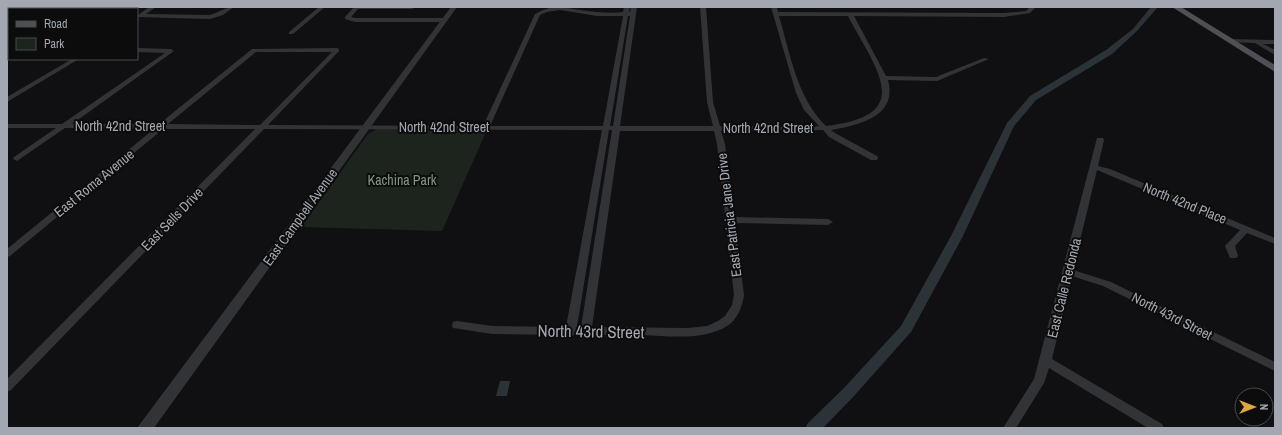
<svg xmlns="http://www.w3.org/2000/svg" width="1282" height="435" viewBox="0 0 1282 435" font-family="'Archivo Narrow',sans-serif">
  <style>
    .green { fill: #1d241e }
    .water { fill: #2b3339 }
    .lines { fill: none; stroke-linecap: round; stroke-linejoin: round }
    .canal { fill: #2b3339; fill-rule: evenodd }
    .minor { fill: #323336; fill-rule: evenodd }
    .tertiary { fill: #323336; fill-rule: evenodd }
    .primary { fill: #4e5055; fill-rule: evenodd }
    .labels { text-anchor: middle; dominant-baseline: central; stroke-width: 4; stroke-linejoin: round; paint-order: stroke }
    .street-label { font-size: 14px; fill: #a3a7b1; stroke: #0c0c0d }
    .park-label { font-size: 14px; fill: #7c9a7e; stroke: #0c0c0d }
    .near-street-label { font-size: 17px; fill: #a3a7b1; stroke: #0c0c0d }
  </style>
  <rect width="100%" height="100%" fill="#101012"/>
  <!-- green -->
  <path class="green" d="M 377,129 L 487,130 L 442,231 L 301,227 L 368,134 Z"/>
  <!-- water -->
  <path class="water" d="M 500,381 L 510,381 L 507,396 L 496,396 Z"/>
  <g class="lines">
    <!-- canal -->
    <path class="canal" d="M 1151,7 L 1158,7 L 1137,31 L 1112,54 L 1036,100 L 1014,126 L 963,236 L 911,332 L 854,396 L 823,428 L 805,428 L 808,423 L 844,388 L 901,326 L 951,236 L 1007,123 L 1030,96 L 1106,50 L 1133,29 Z"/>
    <!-- minor -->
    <path class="minor" d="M 68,7 L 75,7 L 73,9 L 66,9 Z
      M 149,7 L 156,7 L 146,14 L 210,15 C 218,13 225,7 234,7 L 223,15 L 210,19 L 138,17 L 138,15 Z
      M 319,7 L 325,7 L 293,34 L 289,34 L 289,32 Z
      M 354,7 L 415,7 L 412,9 L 358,9 L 351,17 L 355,18 L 445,18 L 448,20 L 445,22 L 355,22 L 345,19 L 345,17 Z
      M 552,7 C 568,7 582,11 597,12 C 606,13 615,13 623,12 L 624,7 L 630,7 L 629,12 L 630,12 L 631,7 L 637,7 L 620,126 L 713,126 L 707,102 L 700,7 L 706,7 L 713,102 L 720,126 L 812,127 L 819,126 L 804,110 L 796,93 L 771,7 L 777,7 L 778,12 L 1004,13 L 1026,11 L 1030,7 L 1036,7 L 1030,13 L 1004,17 L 854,16 L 886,76 L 936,77 L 984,58 L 989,59 L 937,81 L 888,80 C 898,117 858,125 831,130 L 835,133 L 877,156 L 878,158 L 877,160 L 871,160 L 829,137 L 823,130 L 721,131 L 725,144 L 734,217 L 828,219 L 833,222 L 828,225 L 735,223 L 744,295 C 742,307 738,319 727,326 C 703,341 669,336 642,335 C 620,335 597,335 575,335 L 571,336 L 567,335 L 492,334 L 453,328 L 452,325 L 453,322 L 457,321 L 492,326 L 566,327 L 602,130 L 264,129 L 11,390 L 7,392 L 7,379 L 255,129 L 163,129 L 10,256 L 7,257 L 7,249 L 154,129 L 65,128 L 17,161 L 13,159 L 14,157 L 56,128 L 7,128 L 7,124 L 62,124 L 165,53 L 137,52 L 137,48 L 171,49 L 174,51 L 72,124 L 159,124 L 252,49 L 337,48 L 339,49 L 339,51 L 268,125 L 483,126 L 535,14 L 543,10 ZM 560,10 L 597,16 L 623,16 L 603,126 L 490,126 L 540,15 L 547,12 ZM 628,16 L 630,16 L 613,126 L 610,126 ZM 779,16 L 848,16 C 875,68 918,116 826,126 C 797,98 790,53 779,16 ZM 256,52 L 332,52 L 260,125 L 168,124 ZM 609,130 L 612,130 L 581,327 L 577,327 ZM 620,131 L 714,131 L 717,144 L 734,295 L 732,305 L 725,316 L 718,321 L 707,326 L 688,328 L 592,327 Z
      M 1231,39 L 1275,40 L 1275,44 L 1263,44 L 1275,50 L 1275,55 L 1255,43 L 1229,42 L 1228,41 Z
      M 9,47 L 9,51 L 7,52 L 7,48 Z
      M 72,59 L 79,59 L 7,102 L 7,97 Z
      M 1097,138 L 1103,138 L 1104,140 L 1098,166 L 1110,169 L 1275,238 L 1275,244 L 1247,233 L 1235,246 L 1238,256 L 1236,258 L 1230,258 L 1225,246 L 1240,230 L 1097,170 L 1073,270 L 1111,282 L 1275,362 L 1275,371 L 1103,286 L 1072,276 L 1052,359 L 1162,424 L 1164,428 L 1148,428 L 1049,368 L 1044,383 L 1016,428 L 1003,428 L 1034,379 Z"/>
    <!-- tertiary -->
    <path class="tertiary" d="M 451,7 L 457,7 L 154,428 L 137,428 Z"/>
    <!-- primary -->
    <path class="primary" d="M 1172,7 L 1181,7 L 1275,65 L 1275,72 Z"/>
  </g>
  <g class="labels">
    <!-- street labels -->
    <g class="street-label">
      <text x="120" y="126">North 42nd Street</text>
      <text x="444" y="127">North 42nd Street</text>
      <text x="768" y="128">North 42nd Street</text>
      <text transform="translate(94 183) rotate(-39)">East Roma Avenue</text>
      <text transform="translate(1185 203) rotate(22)">North 42nd Place</text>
      <text transform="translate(729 215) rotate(-97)">East Patricia Jane Drive</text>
      <text transform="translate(300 217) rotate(-54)">East Campbell Avenue</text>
      <text transform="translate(172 219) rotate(-46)">East Sells Drive</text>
      <text transform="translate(1064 288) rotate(-76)">East Calle Redonda</text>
      <text transform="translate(1172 316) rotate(27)">North 43rd Street</text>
    </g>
    <!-- park labels -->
    <g class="park-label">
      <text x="402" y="180">Kachina Park</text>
    </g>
    <!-- near-street labels -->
    <g class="near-street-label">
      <text transform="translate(591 331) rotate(1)">North 43rd Street</text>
    </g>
  </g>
  <!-- border -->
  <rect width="1282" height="435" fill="none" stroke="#a3a7b1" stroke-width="16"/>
  <!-- legend -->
  <rect x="8" y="8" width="130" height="52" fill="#0c0c0d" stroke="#484a4f"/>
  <rect x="16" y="21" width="20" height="6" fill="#4e5055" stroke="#484a4f"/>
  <text x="44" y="28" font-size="12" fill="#a3a7b1">Road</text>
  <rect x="16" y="38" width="20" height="12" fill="#1d241e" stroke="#484a4f"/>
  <text x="44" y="48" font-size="12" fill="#a3a7b1">Park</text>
  <!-- north arrow -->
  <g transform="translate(1254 407) rotate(90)"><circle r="19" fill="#0c0c0d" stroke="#484a4f"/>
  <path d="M0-3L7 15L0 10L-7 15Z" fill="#dda83d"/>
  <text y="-6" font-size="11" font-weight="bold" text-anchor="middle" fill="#a3a7b1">N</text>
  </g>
</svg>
